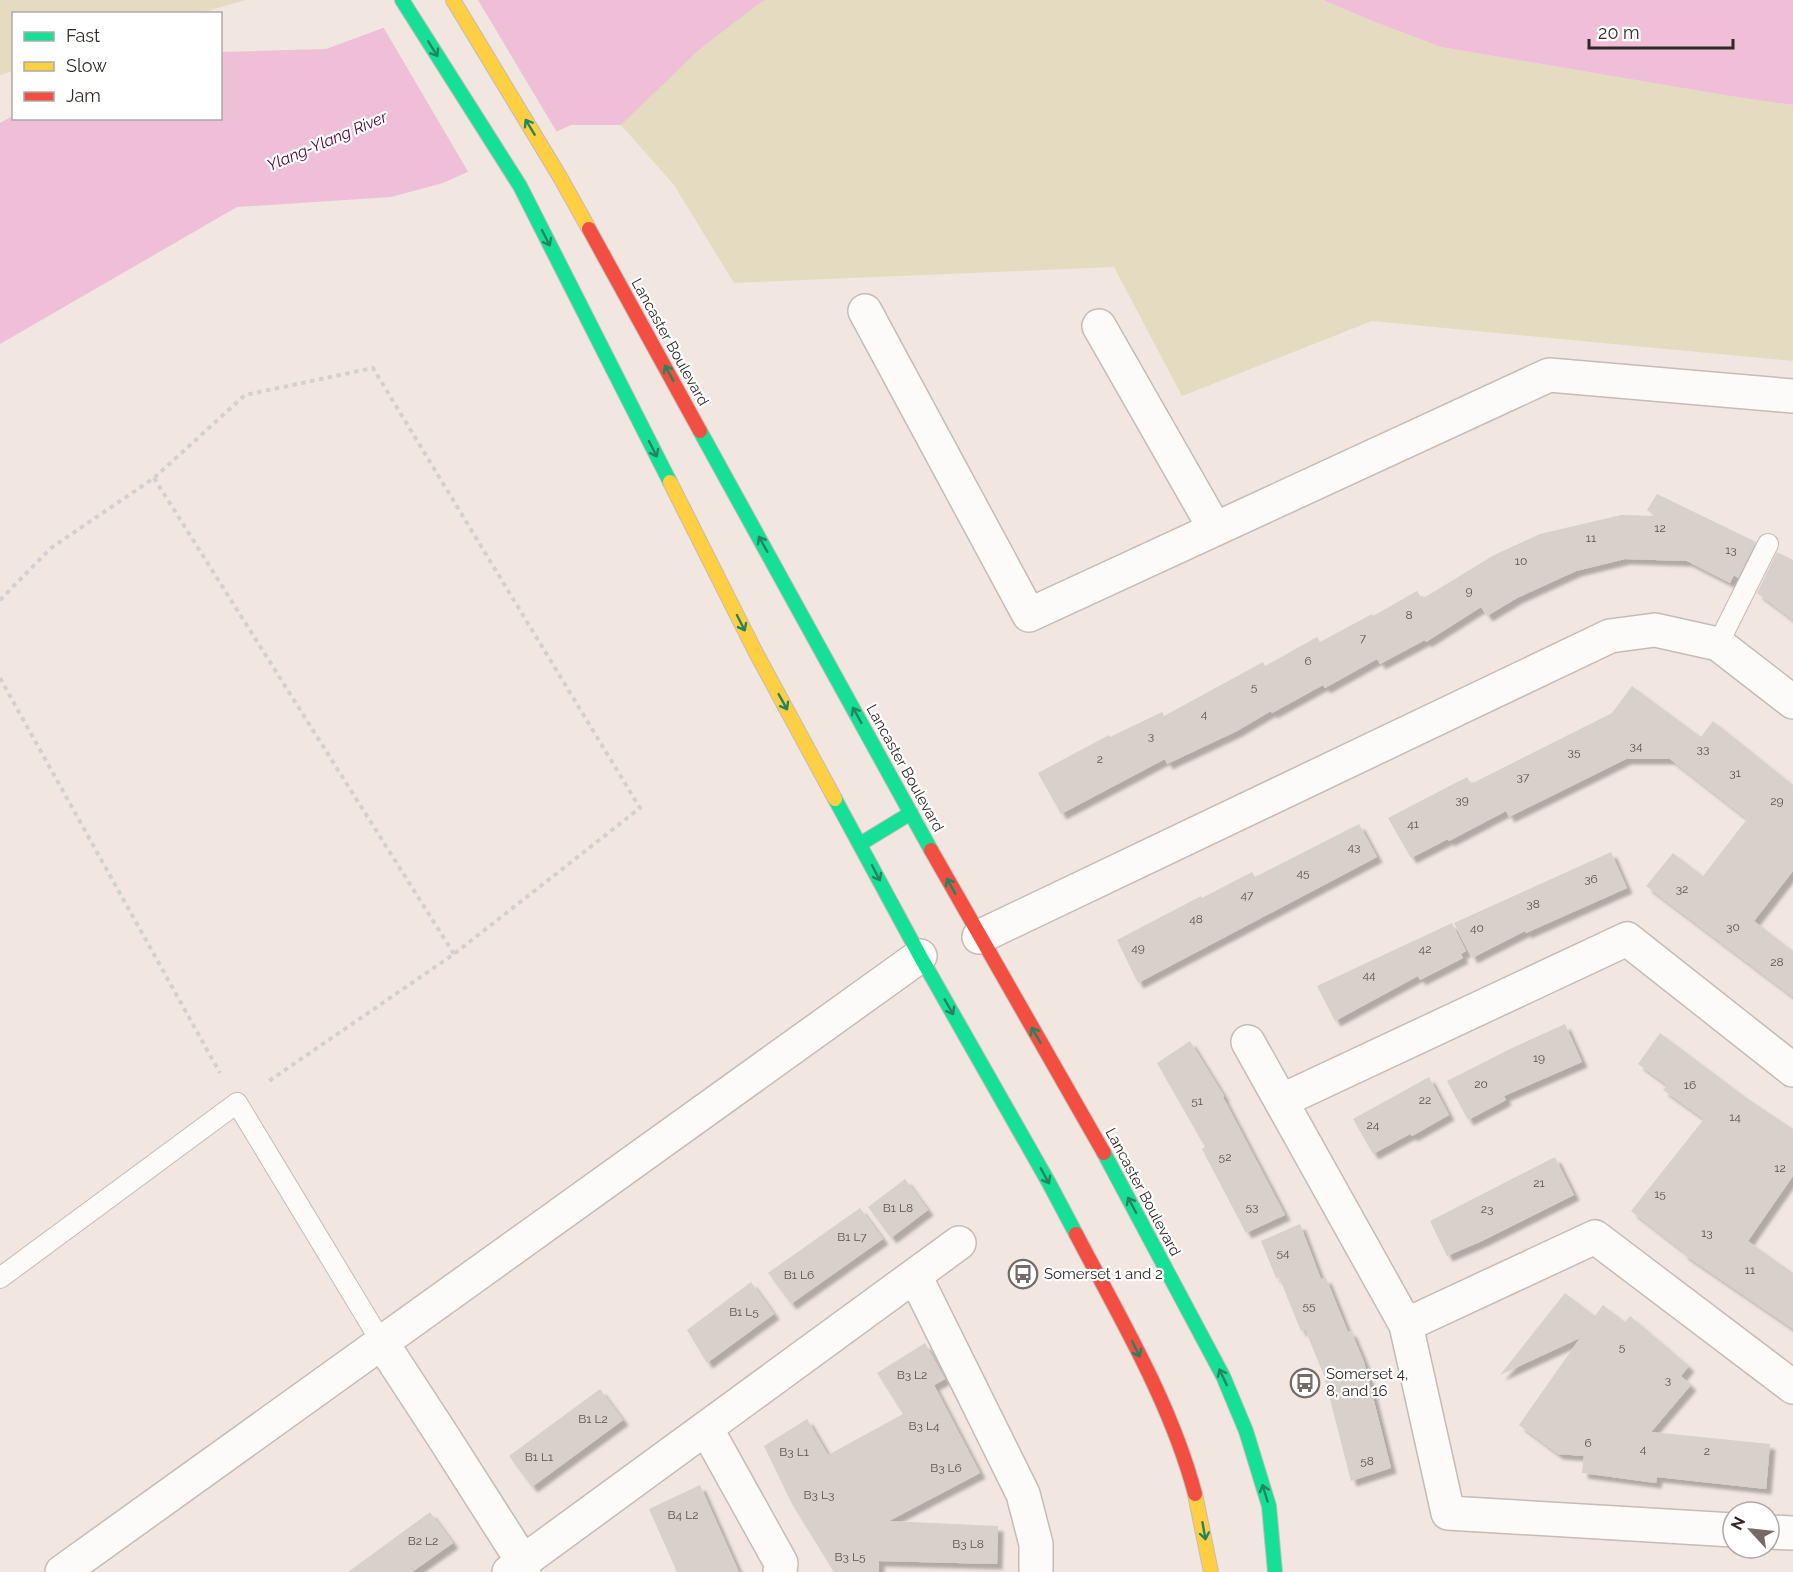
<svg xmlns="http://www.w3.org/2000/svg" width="1793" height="1572" viewBox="0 0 1793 1572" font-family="Raleway,sans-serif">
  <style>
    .green { fill: #e4dbc0 }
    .water { fill: #efbed7 }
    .pier { fill: #f2e6e1 }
    .building { fill: #d8d0ca; filter: url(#shadow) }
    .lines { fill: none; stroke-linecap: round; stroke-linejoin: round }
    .lane-casing { stroke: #c5bbb7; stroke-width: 22 }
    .street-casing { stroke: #c5bbb7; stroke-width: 36 }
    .fast-casing { stroke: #c5bbb7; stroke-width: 16 }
    .slow-casing { stroke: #c5bbb7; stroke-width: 16 }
    .jam-casing { stroke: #c5bbb7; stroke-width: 16 }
    .path { stroke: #d3d0cf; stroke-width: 4; stroke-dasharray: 4.5 4.5; stroke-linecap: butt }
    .lane { stroke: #fdfbfa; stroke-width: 20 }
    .street { stroke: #fdfbfa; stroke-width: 33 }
    .fast { stroke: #16e098; stroke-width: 14 }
    .slow { stroke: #ffcf43; stroke-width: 14 }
    .jam { stroke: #f24e42; stroke-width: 14 }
    .oneway { stroke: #24845e }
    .labels { text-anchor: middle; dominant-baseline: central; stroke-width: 4.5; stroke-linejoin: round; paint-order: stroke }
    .number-label { font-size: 12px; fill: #5b524e }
    .street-label { font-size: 15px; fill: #312825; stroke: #fff }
    .poi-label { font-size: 15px; fill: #312825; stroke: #fff; text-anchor: start }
    .water-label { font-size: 16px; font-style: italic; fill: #4e0139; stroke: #fff }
  </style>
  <defs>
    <filter id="shadow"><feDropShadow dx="5.5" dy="5.5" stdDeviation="1.5" flood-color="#0004"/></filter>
  </defs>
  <rect width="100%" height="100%" fill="#f2e6e1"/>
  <!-- green -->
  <path class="green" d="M 0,0 L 245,0 L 201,13 L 14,14 L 13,71 L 0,75 Z
    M 766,0 L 1323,0 L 1370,20 L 1441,47 L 1730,96 L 1793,105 L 1793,361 L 1372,321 L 1182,396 L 1114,267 L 734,283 L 674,185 L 621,125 L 700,49 L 760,3 Z"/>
  <!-- water -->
  <path class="water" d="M 459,0 L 766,0 L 760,3 L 700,49 L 621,125 L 571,125 L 443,183 L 391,197 L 237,207 L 0,344 L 0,123 L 13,116 L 14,118 L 220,118 L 221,52 L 326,49 Z
    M 1323,0 L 1793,0 L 1793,105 L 1730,96 L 1441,47 L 1370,20 Z"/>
  <!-- pier -->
  <path class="pier" d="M 450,0 L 478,0 L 558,134 L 470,175 L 382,25 Z"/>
  <!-- building -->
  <path class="building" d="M 1657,494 L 1756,542 L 1738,578 L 1734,575 L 1730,583 L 1687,561 L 1625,559 L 1576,571 L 1517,598 L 1487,616 L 1481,607 L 1426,642 L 1425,640 L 1380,664 L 1377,659 L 1325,688 L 1323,685 L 1272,713 L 1271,711 L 1237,731 L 1167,764 L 1165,759 L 1061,814 L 1038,773 L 1109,735 L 1110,737 L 1162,712 L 1164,716 L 1263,662 L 1265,666 L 1317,637 L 1320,642 L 1372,614 L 1373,616 L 1417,591 L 1422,599 L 1494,555 L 1540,534 L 1621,515 L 1655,516 L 1647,510 Z
    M 1777,552 L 1793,560 L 1793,620 L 1757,593 Z
    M 1632,686 L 1701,737 L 1713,721 L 1793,785 L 1793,871 L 1754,921 L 1793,951 L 1793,997 L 1646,886 L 1673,853 L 1703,876 L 1747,819 L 1670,759 L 1626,759 L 1509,817 L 1506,811 L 1449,841 L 1448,839 L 1411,858 L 1388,818 L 1467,777 L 1471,784 L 1612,713 Z
    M 1359,824 L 1377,857 L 1138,983 L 1117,940 L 1201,896 L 1202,898 L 1252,872 L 1255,877 Z
    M 1611,852 L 1627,888 L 1526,933 L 1525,931 L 1472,958 L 1454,923 Z
    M 1452,923 L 1466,951 L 1461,954 L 1463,958 L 1420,980 L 1418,976 L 1335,1021 L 1317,986 Z
    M 1565,1024 L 1582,1062 L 1504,1096 L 1506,1100 L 1468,1120 L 1447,1081 L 1514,1047 Z
    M 1660,1033 L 1744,1096 L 1793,1129 L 1793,1176 L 1748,1241 L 1793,1273 L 1793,1329 L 1682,1253 L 1684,1252 L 1631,1211 L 1704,1119 L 1663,1090 L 1667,1085 L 1638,1064 Z
    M 1190,1041 L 1224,1096 L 1223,1097 L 1285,1215 L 1246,1233 L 1202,1149 L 1205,1147 L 1157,1063 Z
    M 1429,1077 L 1449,1115 L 1412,1136 L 1410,1134 L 1373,1154 L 1353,1119 Z
    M 1555,1157 L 1574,1195 L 1482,1241 L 1447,1256 L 1430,1221 Z
    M 905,1179 L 928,1210 L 891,1238 L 868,1207 Z
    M 860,1208 L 883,1239 L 791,1304 L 768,1273 Z
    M 1300,1224 L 1321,1279 L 1326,1278 L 1348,1332 L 1351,1331 L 1364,1362 L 1391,1468 L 1351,1481 L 1324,1376 L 1305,1329 L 1301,1331 L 1279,1277 L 1276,1278 L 1261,1241 Z
    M 751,1282 L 774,1314 L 707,1363 L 687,1330 Z
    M 1565,1293 L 1595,1316 L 1603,1305 L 1625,1322 L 1630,1316 L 1689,1366 L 1681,1376 L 1691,1385 L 1651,1432 L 1770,1444 L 1766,1489 L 1657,1477 L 1656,1483 L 1582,1473 L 1584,1456 L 1558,1454 L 1519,1425 L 1580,1338 L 1500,1375 Z
    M 925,1343 L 945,1379 L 934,1385 L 980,1473 L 889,1521 L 998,1526 L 997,1564 L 879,1561 L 879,1572 L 834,1572 L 792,1504 L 764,1446 L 807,1419 L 828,1455 L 903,1414 L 877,1373 Z
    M 600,1389 L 623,1420 L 532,1487 L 509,1456 Z
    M 700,1485 L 739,1572 L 677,1572 L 649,1509 Z
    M 430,1512 L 453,1543 L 412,1572 L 348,1572 Z"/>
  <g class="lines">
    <!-- lane casing -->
    <g class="lane-casing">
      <path id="lane" d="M 1718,644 L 1768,544
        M 0,1278 L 237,1103 L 382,1343"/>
    </g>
    <!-- street casing -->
    <g class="street-casing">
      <path id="street" d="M 865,311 L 1029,615 L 1549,375 L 1793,396
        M 1099,326 L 1215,529
        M 979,937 L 1610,636 L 1655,630 L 1718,644 L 1793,702
        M 1248,1042 L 1406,1325 L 1448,1513 L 1733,1530
        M 1281,1101 L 1627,939 L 1793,1070
        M 915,1276 L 1023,1494 L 1036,1544 L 1036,1572
        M 1406,1325 L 1595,1237 L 1793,1387
        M 382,1343 L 444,1438 L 523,1562 L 524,1572
        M 706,1428 L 781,1563 L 780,1572
        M 1769,1532 L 1793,1533
        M 62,1572 L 920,956
        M 509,1572 L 959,1243"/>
    </g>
    <!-- fast casing -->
    <g class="fast-casing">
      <path id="fast" d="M 402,0 L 520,186 L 670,482
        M 700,431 L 931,850
        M 835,799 L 920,956 L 1049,1183 L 1076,1234
        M 860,844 L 911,813
        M 1104,1153 L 1223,1376 L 1246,1431 L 1269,1506 L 1275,1572"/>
    </g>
    <!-- slow casing -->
    <g class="slow-casing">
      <path id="slow" d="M 453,0 L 560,177 L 589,229
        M 670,482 L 755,651 L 835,799
        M 1195,1494 L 1211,1572"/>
    </g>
    <!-- jam casing -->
    <g class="jam-casing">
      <path id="jam" d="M 589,229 L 700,431
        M 931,850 L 1104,1153
        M 1076,1234 C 1120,1318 1171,1403 1195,1494"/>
    </g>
    <!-- path -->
    <path class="path" d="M 154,478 L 454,954
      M 0,600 L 51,548 L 154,478 L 245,395 L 373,368 L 640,808 L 454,954 L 266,1083
      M 0,678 L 220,1073"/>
    <!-- lane -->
    <use href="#lane" class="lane"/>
    <!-- street -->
    <use href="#street" class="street"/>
    <!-- fast -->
    <use href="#fast" class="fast"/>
    <!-- slow -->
    <use href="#slow" class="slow"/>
    <!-- jam -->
    <use href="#jam" class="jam"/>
  </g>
  <!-- one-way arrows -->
  <defs><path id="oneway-shaft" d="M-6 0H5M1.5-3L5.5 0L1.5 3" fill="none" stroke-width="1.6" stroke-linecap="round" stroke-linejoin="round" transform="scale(1.5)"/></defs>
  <g class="oneway">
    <use href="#oneway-shaft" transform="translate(433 49) rotate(58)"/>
    <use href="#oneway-shaft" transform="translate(530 127) rotate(-121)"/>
    <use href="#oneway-shaft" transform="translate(546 238) rotate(63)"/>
    <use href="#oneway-shaft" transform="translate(669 373) rotate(-119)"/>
    <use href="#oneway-shaft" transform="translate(653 449) rotate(63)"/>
    <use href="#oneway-shaft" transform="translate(763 544) rotate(-119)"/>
    <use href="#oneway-shaft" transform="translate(741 623) rotate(63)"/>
    <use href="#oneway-shaft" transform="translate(783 702) rotate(61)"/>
    <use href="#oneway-shaft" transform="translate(857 715) rotate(-119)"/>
    <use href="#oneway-shaft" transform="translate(876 873) rotate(62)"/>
    <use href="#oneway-shaft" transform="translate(951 886) rotate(-119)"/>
    <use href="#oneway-shaft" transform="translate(949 1007) rotate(60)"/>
    <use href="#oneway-shaft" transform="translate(1036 1035) rotate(-120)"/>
    <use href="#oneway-shaft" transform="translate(1045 1176) rotate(61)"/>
    <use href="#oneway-shaft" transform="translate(1132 1205) rotate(-118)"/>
    <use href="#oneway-shaft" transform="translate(1136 1349) rotate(63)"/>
    <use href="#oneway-shaft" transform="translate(1223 1377) rotate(-115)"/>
    <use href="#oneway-shaft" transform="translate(1265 1493) rotate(-107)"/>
    <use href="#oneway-shaft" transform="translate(1204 1531) rotate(80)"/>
  </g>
  <!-- icons -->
  <defs>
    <g id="bus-ring" transform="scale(1.5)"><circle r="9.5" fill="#fff" stroke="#756a67" stroke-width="1.5"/><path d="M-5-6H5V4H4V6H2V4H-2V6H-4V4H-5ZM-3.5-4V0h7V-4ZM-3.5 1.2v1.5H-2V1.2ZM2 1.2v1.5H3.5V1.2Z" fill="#756a67"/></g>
  </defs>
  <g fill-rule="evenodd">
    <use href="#bus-ring" x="1023" y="1274"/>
    <use href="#bus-ring" x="1305" y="1383"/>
  </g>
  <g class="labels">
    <!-- number labels -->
    <g class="number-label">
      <text x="1660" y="528">12</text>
      <text x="1591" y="538">11</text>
      <text x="1731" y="550">13</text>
      <text x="1521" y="561">10</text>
      <text x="1469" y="591">9</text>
      <text x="1409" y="615">8</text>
      <text x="1363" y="638">7</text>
      <text x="1308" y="661">6</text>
      <text x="1254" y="687">5</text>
      <text x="1204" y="714">4</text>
      <text x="1151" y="736">3</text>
      <text x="1636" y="746">34</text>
      <text x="1703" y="749">33</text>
      <text x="1574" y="752">35</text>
      <text x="1100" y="759">2</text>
      <text x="1735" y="773">31</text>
      <text x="1523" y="777">37</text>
      <text x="1462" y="800">39</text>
      <text x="1777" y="801">29</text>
      <text x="1413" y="824">41</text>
      <text x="1354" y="847">43</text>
      <text x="1303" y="873">45</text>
      <text x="1591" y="879">36</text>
      <text x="1682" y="889">32</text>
      <text x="1247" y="895">47</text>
      <text x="1533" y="904">38</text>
      <text x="1196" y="919">48</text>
      <text x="1733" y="927">30</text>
      <text x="1477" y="928">40</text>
      <text x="1138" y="948">49</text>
      <text x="1425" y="949">42</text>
      <text x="1777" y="962">28</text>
      <text x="1369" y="975">44</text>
      <text x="1539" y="1058">19</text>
      <text x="1481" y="1084">20</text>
      <text x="1690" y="1085">16</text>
      <text x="1425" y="1100">22</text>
      <text x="1197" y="1101">51</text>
      <text x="1735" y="1117">14</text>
      <text x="1373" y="1125">24</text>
      <text x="1225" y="1157">52</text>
      <text x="1780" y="1168">12</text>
      <text x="1539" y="1183">21</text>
      <text x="1660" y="1194">15</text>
      <text x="1252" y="1207">53</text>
      <text x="898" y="1208">B1 L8</text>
      <text x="1487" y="1209">23</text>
      <text x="1707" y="1233">13</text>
      <text x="852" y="1237">B1 L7</text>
      <text x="1283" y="1253">54</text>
      <text x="1750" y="1270">11</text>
      <text x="799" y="1275">B1 L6</text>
      <text x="1309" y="1306">55</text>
      <text x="744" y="1312">B1 L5</text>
      <text x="1622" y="1347">5</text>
      <text x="912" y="1375">B3 L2</text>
      <text x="1668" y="1380">3</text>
      <text x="593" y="1419">B1 L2</text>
      <text x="924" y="1426">B3 L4</text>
      <text x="1588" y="1443">6</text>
      <text x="1643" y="1449">4</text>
      <text x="1707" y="1451">2</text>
      <text x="794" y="1452">B3 L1</text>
      <text x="539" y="1457">B1 L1</text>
      <text x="1367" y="1461">58</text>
      <text x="946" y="1468">B3 L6</text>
      <text x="819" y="1495">B3 L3</text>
      <text x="683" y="1515">B4 L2</text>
      <text x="423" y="1541">B2 L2</text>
      <text x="968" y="1544">B3 L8</text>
      <text x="850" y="1557">B3 L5</text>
    </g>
    <!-- street labels -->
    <g class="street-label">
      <text transform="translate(670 342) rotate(61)">Lancaster Boulevard</text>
      <text transform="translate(905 768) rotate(61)">Lancaster Boulevard</text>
      <text transform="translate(1143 1192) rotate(62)">Lancaster Boulevard</text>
    </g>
    <!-- poi labels -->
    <g class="poi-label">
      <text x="1044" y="1274">Somerset 1 and 2</text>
      <text x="1326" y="1374">Somerset 4,<tspan x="1326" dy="17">8, and 16</tspan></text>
    </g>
    <!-- water labels -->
    <g class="water-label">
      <text transform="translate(327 141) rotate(-23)">Ylang-Ylang River</text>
    </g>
  </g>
  <!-- legend -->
  <rect x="12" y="12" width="210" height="108" fill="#ffffff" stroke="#ada9a8" stroke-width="1.5"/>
  <rect x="24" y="32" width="30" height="9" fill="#16e098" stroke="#ada9a8" stroke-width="1.5"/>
  <text x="66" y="42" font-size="18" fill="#312825">Fast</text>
  <rect x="24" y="62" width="30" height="9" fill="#ffcf43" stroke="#ada9a8" stroke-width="1.5"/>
  <text x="66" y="72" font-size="18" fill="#312825">Slow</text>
  <rect x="24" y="92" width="30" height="9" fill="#f24e42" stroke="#ada9a8" stroke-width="1.5"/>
  <text x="66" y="102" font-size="18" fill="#312825">Jam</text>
  <!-- north arrow -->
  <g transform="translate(1751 1530) rotate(297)"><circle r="28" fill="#ffffff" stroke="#ada9a8" stroke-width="1.5"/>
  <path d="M0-4.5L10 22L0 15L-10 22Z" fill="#756a67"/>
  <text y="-9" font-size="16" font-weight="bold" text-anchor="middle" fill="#312825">N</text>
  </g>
  <!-- scale -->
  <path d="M1589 39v9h144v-9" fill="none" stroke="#312825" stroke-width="3"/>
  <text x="1598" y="39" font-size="18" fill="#312825" stroke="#ffffff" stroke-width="4.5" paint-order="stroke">20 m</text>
</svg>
